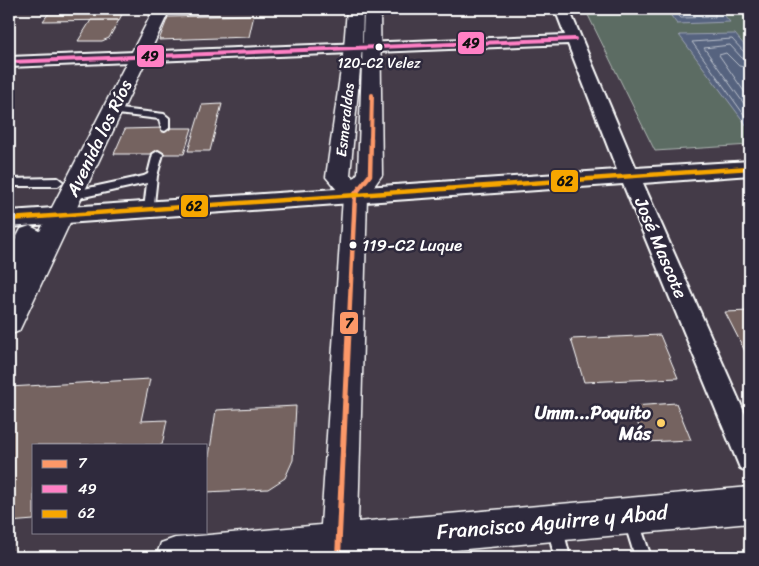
<svg xmlns="http://www.w3.org/2000/svg" width="759" height="566" viewBox="0 0 759 566" font-family="Sriracha,sans-serif">
  <style>
    .green { fill: #5c6c64; stroke: #aeb6b2 }
    .water { fill: #56637f; stroke: #9aa1b2 }
    .lines { fill: none; stroke-linecap: round; stroke-linejoin: round }
    .shore { stroke: #bbc1cc; stroke-width: 1 }
    .building { fill: #746361; stroke: #fff }
    .lane-casing { stroke: #fff; stroke-width: 4 }
    .street-casing { stroke: #fff; stroke-width: 4 }
    .secondary-casing { stroke: #fff; stroke-width: 3 }
    .lane { fill: #2f2a3d; fill-rule: evenodd }
    .street { fill: #2f2a3d; fill-rule: evenodd }
    .secondary { fill: #2f2a3d; fill-rule: evenodd }
    .bus-1-far2-casing { stroke: #2f2a3d; stroke-width: 6 }
    .bus-1-far1-casing { stroke: #2f2a3d; stroke-width: 8 }
    .bus-1-casing { stroke: #2f2a3d; stroke-width: 10 }
    .bus-2-casing { stroke: #2f2a3d; stroke-width: 6 }
    .bus-3-casing { stroke: #2f2a3d; stroke-width: 8 }
    .bus-1-far2 { stroke: #fc9868; stroke-width: 4 }
    .bus-1-far1 { stroke: #fc9868; stroke-width: 4.5 }
    .bus-1 { stroke: #fc9868; stroke-width: 6 }
    .bus-2 { stroke: #ff80c5; stroke-width: 4 }
    .bus-3 { stroke: #f7a600; stroke-width: 4.5 }
    .bus-dot { fill: #fff; stroke: #2f2a3d; stroke-width: 2 }
    .poi-dot { fill: #ffd166; stroke: #2f2a3d; stroke-width: 2 }
    .labels { text-anchor: middle; dominant-baseline: central; stroke-width: 5; stroke-linejoin: round; paint-order: stroke }
    .far-bus-label { font-size: 14px; fill: #fff; stroke: #2f2a3d }
    .far-street-label { font-size: 15px; fill: #fff; stroke: #2f2a3d }
    .bus-label { font-size: 17px; fill: #fff; stroke: #2f2a3d; text-anchor: start }
    .street-label { font-size: 18px; fill: #fff; stroke: #2f2a3d }
    .poi-label { font-size: 18px; font-weight: bold; fill: #fff; stroke: #2f2a3d; text-anchor: end }
    .near-street-label { font-size: 21px; fill: #fff; stroke: #2f2a3d }
    .line-badge { stroke: #2f2a3d; stroke-width: 2 }
    .pale-badge-label { font-size: 14px; text-anchor: middle; font-weight: bold; fill: #111 }
  </style>
  <rect width="100%" height="100%" fill="#443b48"/>
  <filter id="ink" filterUnits="userSpaceOnUse"><feTurbulence type="fractalNoise" baseFrequency=".02" numOctaves="2"/><feDisplacementMap in="SourceGraphic" scale="10" xChannelSelector="R" yChannelSelector="G"/><feConvolveMatrix kernelMatrix="1 2 1 2 8 2 1 2 1" color-interpolation-filters="sRGB"/></filter>
  <g filter="url(#ink)">
    <!-- green -->
    <path class="green" d="M 585,9 L 750,9 L 750,145 L 655,151 Z"/>
    <!-- water -->
    <path class="water" d="M 666,9 L 719,9 L 730,22 L 677,24 Z
      M 735,34 L 750,52 L 750,130 L 679,35 Z"/>
    <g class="lines">
      <!-- shore -->
      <path class="shore" d="M 672,9 L 681,18 L 715,17 L 715,9
        M 750,54 L 745,53 L 732,39 L 692,42 L 750,123
        M 750,61 L 742,58 L 730,45 L 704,48 L 750,112
        M 750,68 L 739,66 L 726,53 L 719,55 L 750,100"/>
    </g>
    <!-- building -->
    <path class="building" d="M 9,9 L 49,9 L 9,11 Z
      M 52,9 L 125,9 L 119,20 L 43,21 Z
      M 254,15 L 249,37 L 159,40 L 168,17 Z
      M 91,20 L 119,20 L 109,38 L 102,41 L 78,41 Z
      M 222,104 L 210,151 L 188,151 L 202,105 Z
      M 165,128 L 192,128 L 184,154 L 114,154 L 125,129 Z
      M 750,311 L 750,361 L 725,312 Z
      M 660,335 L 678,378 L 584,382 L 571,339 Z
      M 150,379 L 141,421 L 167,420 L 162,445 L 34,445 L 34,520 L 9,522 L 9,387 Z
      M 676,403 L 691,440 L 644,442 L 632,406 Z
      M 296,406 L 293,460 L 285,478 L 268,489 L 206,492 L 206,476 L 216,410 Z"/>
    <g class="lines">
      <!-- lane casing -->
      <g class="lane-casing">
        <path id="lane" d="M 112,108 L 164,114 L 169,118 L 169,128 L 165,131 L 162,130 L 159,119 L 109,113 L 108,111 Z
          M 158,151 L 163,154 L 157,176 L 153,213 L 145,213 L 144,210 L 147,183 L 70,200 L 65,196 L 70,192 L 144,176 L 148,174 L 153,154 Z
          M 58,178 L 63,182 L 58,186 L 9,186 L 9,179 Z
          M 632,513 L 637,516 L 651,557 L 635,557 L 624,521 L 627,516 Z
          M 556,518 L 561,521 L 570,557 L 554,557 L 548,526 L 551,521 Z"/>
      </g>
      <!-- street casing -->
      <g class="street-casing">
        <path id="street" d="M 555,9 L 569,9 L 636,168 L 750,161 L 750,175 L 643,183 L 750,425 L 750,473 L 740,468 L 623,184 L 9,227 L 9,211 L 617,170 L 568,44 L 9,67 L 9,57 L 565,35 Z"/>
      </g>
      <!-- secondary casing -->
      <g class="secondary-casing">
        <path id="secondary" d="M 154,9 L 170,9 L 19,331 L 9,335 L 9,293 L 11,289 L 9,290 L 9,252 L 21,229 L 30,226 L 40,231 Z
          M 347,9 L 363,9 L 362,48 L 350,175 L 354,178 L 358,173 L 364,9 L 380,9 L 382,175 L 367,196 L 358,522 L 750,487 L 750,523 L 379,557 L 156,557 L 161,543 L 175,538 L 321,525 L 343,197 L 326,177 L 344,48 Z"/>
      </g>
      <!-- lane -->
      <use href="#lane" class="lane"/>
      <!-- street -->
      <use href="#street" class="street"/>
      <!-- secondary -->
      <use href="#secondary" class="secondary"/>
      <!-- bus-1-far2 casing -->
      <g class="bus-1-far2-casing">
        <path id="bus-1-far2" d="M 371,139 L 372,95"/>
      </g>
      <!-- bus-1-far1 casing -->
      <g class="bus-1-far1-casing">
        <path id="bus-1-far1" d="M 349,323 L 355,194 L 370,175 L 371,138"/>
      </g>
      <!-- bus-1 casing -->
      <g class="bus-1-casing">
        <path id="bus-1" d="M 338,557 L 349,321"/>
      </g>
      <!-- bus-2 casing -->
      <g class="bus-2-casing">
        <path id="bus-2" d="M 9,62 L 575,39"/>
      </g>
      <!-- bus-3 casing -->
      <g class="bus-3-casing">
        <path id="bus-3" d="M 9,219 L 750,168"/>
      </g>
      <!-- bus-1-far2 -->
      <use href="#bus-1-far2" class="bus-1-far2"/>
      <!-- bus-1-far1 -->
      <use href="#bus-1-far1" class="bus-1-far1"/>
      <!-- bus-1 -->
      <use href="#bus-1" class="bus-1"/>
      <!-- bus-2 -->
      <use href="#bus-2" class="bus-2"/>
      <!-- bus-3 -->
      <use href="#bus-3" class="bus-3"/>
    </g>
  </g>
  <!-- markers -->
  <g class="bus-dot">
    <circle cx="379" cy="47" r="4.5"/>
    <circle cx="353" cy="245" r="4.5"/>
  </g>
  <circle class="poi-dot" cx="661" cy="423" r="5"/>
  <g class="labels">
    <!-- far-bus labels -->
    <g class="far-bus-label">
      <text x="379" y="63">120-C2 Velez</text>
    </g>
    <!-- far-street labels -->
    <g class="far-street-label">
      <text transform="translate(345 120) rotate(-84)">Esmeraldas</text>
    </g>
    <!-- bus labels -->
    <g class="bus-label">
      <text x="362" y="245">119-C2 Luque</text>
    </g>
    <!-- street labels -->
    <g class="street-label">
      <text transform="translate(99 138) rotate(-64)">Avenida los Ríos</text>
      <text transform="translate(661 248) rotate(67)">José Mascote</text>
    </g>
    <!-- poi labels -->
    <g class="poi-label">
      <text x="651" y="413">Umm...Poquito<tspan x="651" dy="21">Más</tspan></text>
    </g>
    <!-- near-street labels -->
    <g class="near-street-label">
      <text transform="translate(552 522) rotate(-5)">Francisco Aguirre y Abad</text>
    </g>
  </g>
  <g class="line-badge">
    <rect x="457" y="31" width="28" height="24" rx="5" fill="#ff80c5"/>
    <rect x="136" y="44" width="29" height="24" rx="5" fill="#ff80c5"/>
    <rect x="550" y="169" width="29" height="24" rx="5" fill="#f7a600"/>
    <rect x="180" y="194" width="29" height="24" rx="5" fill="#f7a600"/>
    <rect x="339" y="311" width="20" height="24" rx="5" fill="#fc9868"/>
  </g>
  <g class="pale-badge-label">
    <text x="471" y="48">49</text>
    <text x="150" y="61">49</text>
    <text x="565" y="186">62</text>
    <text x="194" y="211">62</text>
    <text x="349" y="328">7</text>
  </g>
  <!-- margin -->
  <rect width="759" height="566" fill="none" stroke="#2f2a3d" stroke-width="30"/>
  <rect x="15" y="15" width="729" height="536" fill="none" stroke="#fff" stroke-width="2" filter="url(#ink)"/>
  <!-- legend -->
  <rect x="32" y="444" width="175" height="90" fill="#2f2a3d" stroke="#827f8b"/>
  <rect x="42" y="460" width="25" height="8" fill="#fc9868" stroke="#827f8b"/>
  <text x="78" y="468" font-size="15" fill="#ffffff">7</text>
  <rect x="42" y="485" width="25" height="8" fill="#ff80c5" stroke="#827f8b"/>
  <text x="78" y="494" font-size="15" fill="#ffffff">49</text>
  <rect x="42" y="510" width="25" height="8" fill="#f7a600" stroke="#827f8b"/>
  <text x="78" y="518" font-size="15" fill="#ffffff">62</text>
</svg>
